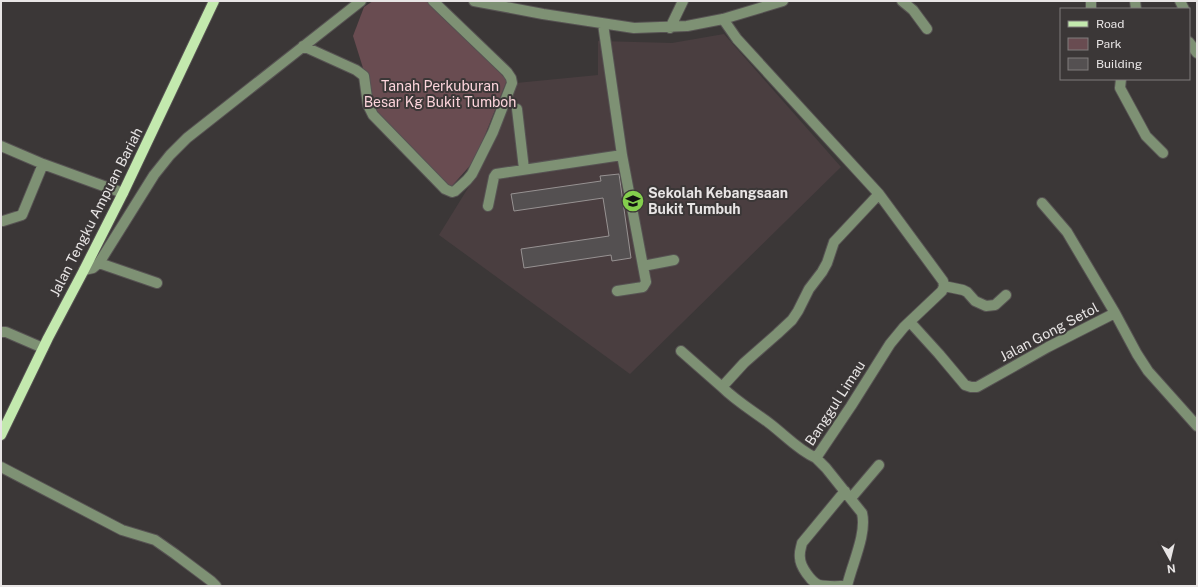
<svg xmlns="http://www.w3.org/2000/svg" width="1198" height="587" viewBox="0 0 1198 587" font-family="'Public Sans',sans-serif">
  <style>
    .built { fill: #4a3e40 }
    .green { fill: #694c51 }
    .building { fill: #545051; stroke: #979292 }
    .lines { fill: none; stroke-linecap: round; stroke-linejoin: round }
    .minor-casing { stroke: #575353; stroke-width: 12 }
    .major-casing { stroke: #575353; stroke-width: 12 }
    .minor { stroke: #7e9174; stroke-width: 10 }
    .major { stroke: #c3e9ae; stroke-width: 10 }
    .labels { text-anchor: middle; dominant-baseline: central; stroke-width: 4; stroke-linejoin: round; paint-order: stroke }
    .park-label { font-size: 14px; fill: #fcd4db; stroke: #3b3737 }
    .poi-label { font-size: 14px; font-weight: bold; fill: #e8e5e5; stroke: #3b3737; text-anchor: start }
    .street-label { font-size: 14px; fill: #e8e5e5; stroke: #3b3737 }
  </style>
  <rect width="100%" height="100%" fill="#3b3737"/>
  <!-- built -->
  <path class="built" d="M 724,34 L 841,167 L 630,374 L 439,235 L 489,154 L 516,83 L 598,75 L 598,41 L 672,43 Z"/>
  <!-- green -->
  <path class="green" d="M 373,1 L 428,1 L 507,80 L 475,160 L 450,188 L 377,113 L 353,36 L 364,7 Z"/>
  <!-- building -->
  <path class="building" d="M 619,174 L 631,258 L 612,261 L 611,255 L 524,268 L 521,249 L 609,236 L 603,198 L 514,211 L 511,194 L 601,181 L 600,176 Z"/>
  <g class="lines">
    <!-- minor casing -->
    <g class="minor-casing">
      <path id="minor" d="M 474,1 L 543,14 L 634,28 L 687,26 L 723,19 L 783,1
        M 902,1 L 913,10 L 927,29
        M 1091,1 L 1091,9
        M 1135,1 L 1136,9
        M 1180,1 L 1184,9
        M 723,19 L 737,39 L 879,194 L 943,281 L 944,286 L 942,291 L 904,327 L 890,344 L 851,406 L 816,458 L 826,468 L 862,513 C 867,534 852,564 847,586
        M 603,24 L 622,155 L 646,282 L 643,287 L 617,291
        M 670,28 L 683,1
        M 1189,42 L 1197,53
        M 303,46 L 356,70 L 364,76 L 368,105 L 373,115 L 445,189 L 452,192 L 455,191 L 467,180 L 472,174 L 493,132 L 512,83 L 511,78 L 507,72 L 433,1
        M 1121,79 L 1120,88 L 1146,136 L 1163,153
        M 517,109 L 524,169
        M 1,146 L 43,164 L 123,193
        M 1042,203 L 1067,232 L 1115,313
        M 488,206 L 494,177 L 496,174 L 622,155
        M 3,221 L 22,215 L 43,164
        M 99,263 L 157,283
        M 643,266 L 674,260
        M 84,270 L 93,268 L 99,263 L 154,175 L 170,155 L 187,138 L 361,1
        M 944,286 L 963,290 L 967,292 L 975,301 L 986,306 L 995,305 L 1006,295
        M 910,322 L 939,354 L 965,385 L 971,387 L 977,387 L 1048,347 L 1115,313 L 1137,354 L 1148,371 L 1197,426
        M 1,332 L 6,332 L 43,348
        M 681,351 L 722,387 L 744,363 L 777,334 L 792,320 L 798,311 L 809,289 L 822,272 L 827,263 L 834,242 L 879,194
        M 722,387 C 736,401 753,411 769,423 C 785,435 798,450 816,458
        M 1,467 L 122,530 L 155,540 L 175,554 L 211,581 L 216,586
        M 845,491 L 802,543 C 801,548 799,552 800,558 C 800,566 811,582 819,585 C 828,587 838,586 847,586
        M 851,498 L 879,465"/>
    </g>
    <!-- major casing -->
    <g class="major-casing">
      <path id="major" d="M 1,435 L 48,338 L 84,270 L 123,193 L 214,1"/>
    </g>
    <!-- minor -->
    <use href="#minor" class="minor"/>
    <!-- major -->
    <use href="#major" class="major"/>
  </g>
  <!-- icons -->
  <defs>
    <g id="school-disc" transform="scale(1.15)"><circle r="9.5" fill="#84cf4d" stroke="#3b3737"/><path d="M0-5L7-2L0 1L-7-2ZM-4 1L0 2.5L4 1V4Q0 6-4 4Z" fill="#111"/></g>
  </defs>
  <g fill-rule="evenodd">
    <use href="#school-disc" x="633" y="201"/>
  </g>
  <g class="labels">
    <!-- park labels -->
    <g class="park-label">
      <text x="440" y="86">Tanah Perkuburan<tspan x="440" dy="16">Besar Kg Bukit Tumboh</tspan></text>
    </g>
    <!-- poi labels -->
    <g class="poi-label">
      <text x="648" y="193">Sekolah Kebangsaan<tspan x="648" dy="16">Bukit Tumbuh</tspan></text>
    </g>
    <!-- street labels -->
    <g class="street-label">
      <text transform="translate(96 212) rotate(-63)">Jalan Tengku Ampuan Bariah</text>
      <text transform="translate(1049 332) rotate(-28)">Jalan Gong Setol</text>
      <text transform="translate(835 403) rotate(-57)">Banggul Limau</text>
    </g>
  </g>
  <!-- border -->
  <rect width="1198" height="587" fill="none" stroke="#e8e5e5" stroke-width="4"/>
  <!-- legend -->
  <rect x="1060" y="8" width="130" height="72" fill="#3b3737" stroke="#807d7d"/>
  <rect x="1068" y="21" width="20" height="6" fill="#c3e9ae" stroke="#807d7d"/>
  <text x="1096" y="28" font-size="12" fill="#e8e5e5">Road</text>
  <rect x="1068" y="38" width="20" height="12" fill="#694c51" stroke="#807d7d"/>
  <text x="1096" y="48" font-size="12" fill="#e8e5e5">Park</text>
  <rect x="1068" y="58" width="20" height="12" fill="#545051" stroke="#807d7d"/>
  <text x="1096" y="68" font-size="12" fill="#e8e5e5">Building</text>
  <!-- north arrow -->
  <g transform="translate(1170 559) rotate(172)" stroke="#3b3737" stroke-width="3" paint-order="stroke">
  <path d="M0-3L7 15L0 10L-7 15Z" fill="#e8e5e5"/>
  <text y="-6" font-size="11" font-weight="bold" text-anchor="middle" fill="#e8e5e5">N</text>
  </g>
</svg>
